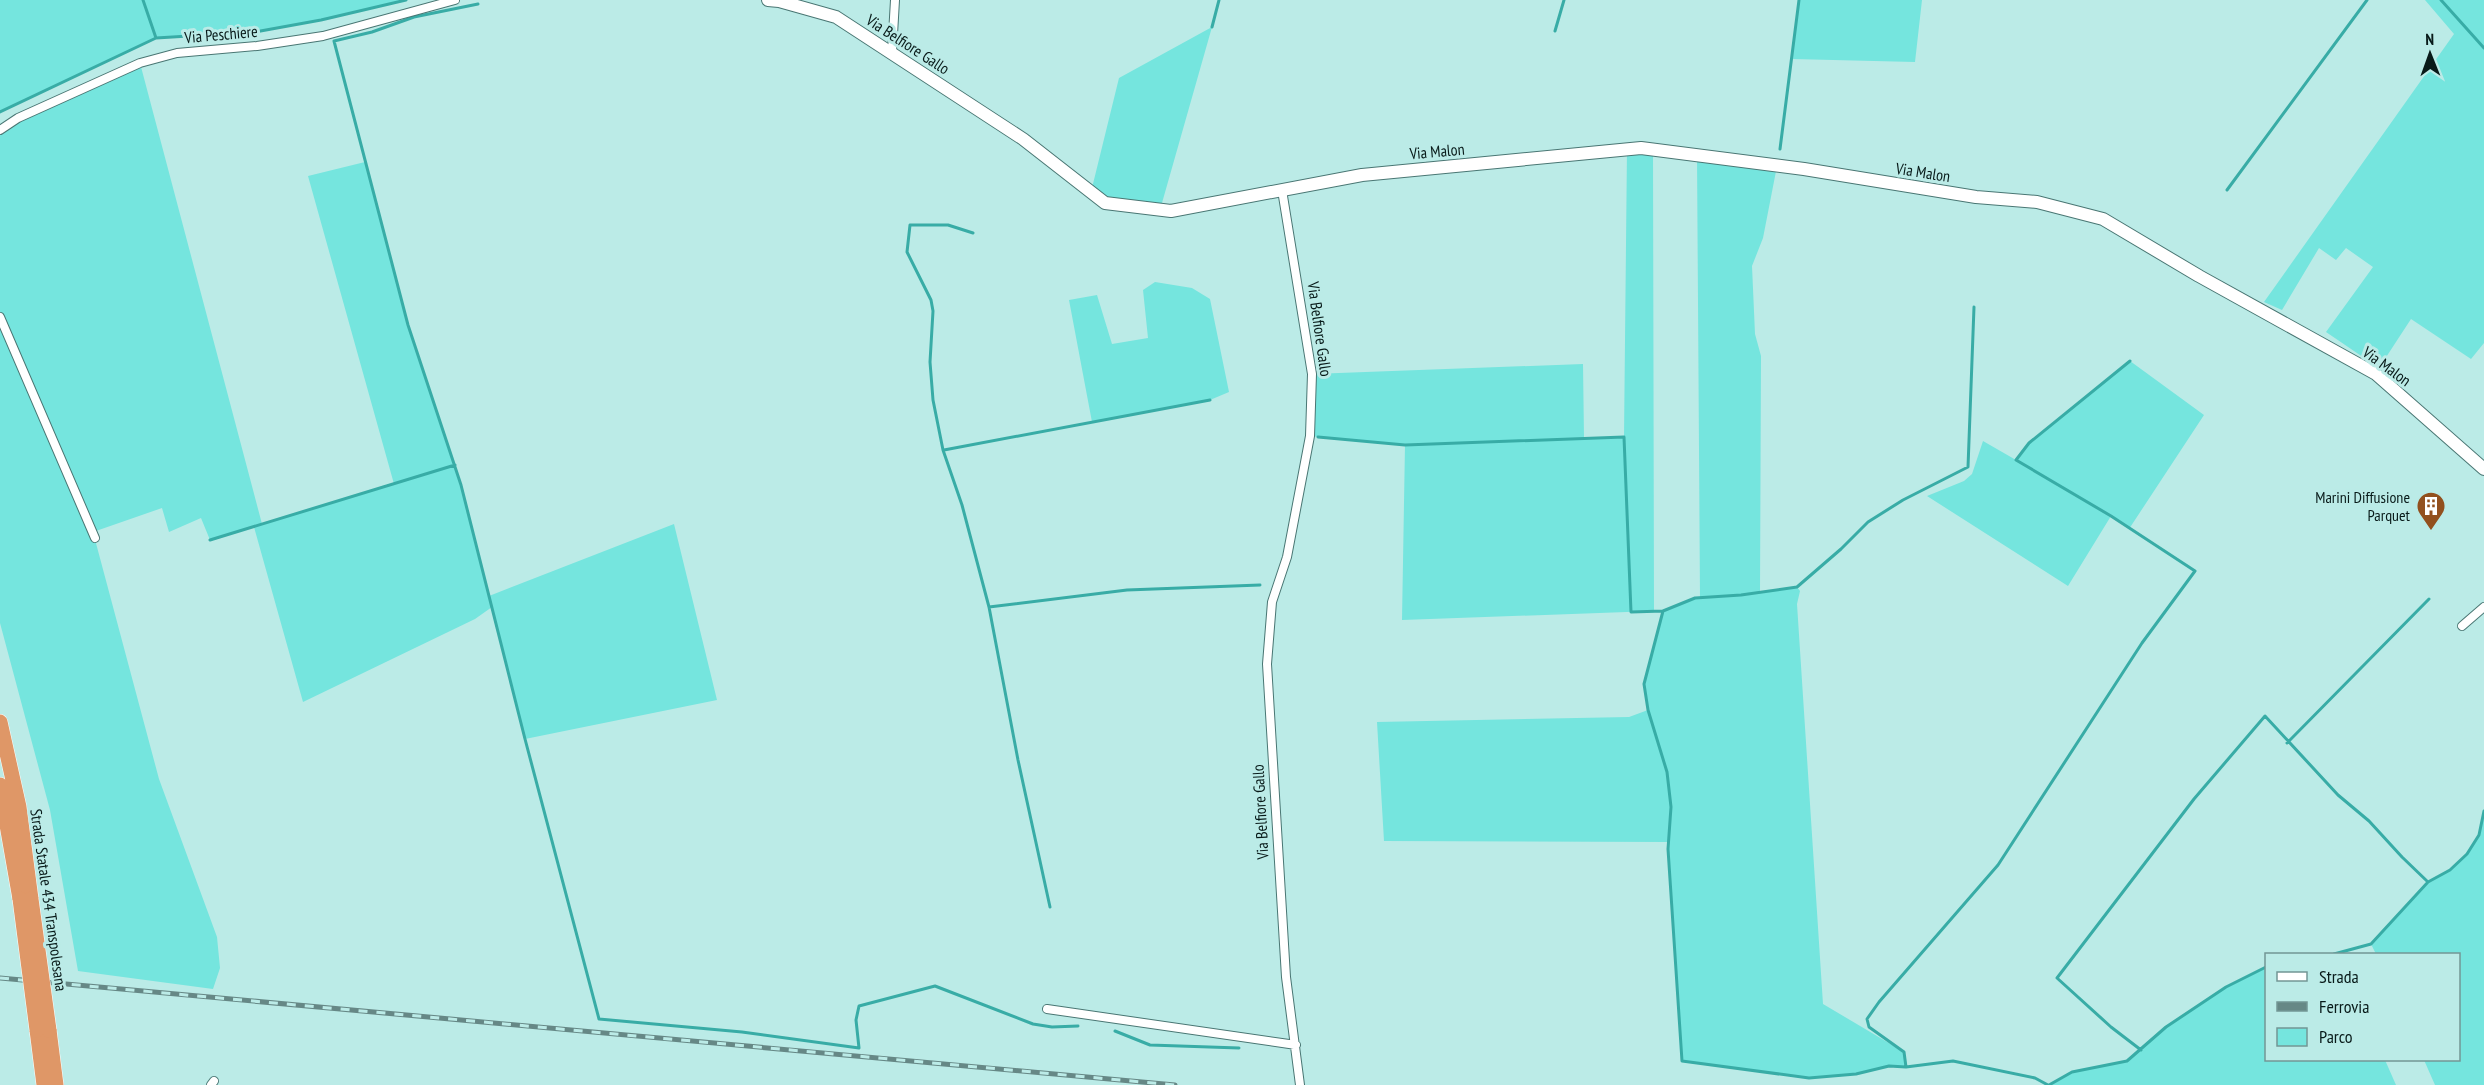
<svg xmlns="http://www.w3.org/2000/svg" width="2484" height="1085" viewBox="0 0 2484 1085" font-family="'PT Sans Narrow',sans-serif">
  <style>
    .green { fill: #75e5de }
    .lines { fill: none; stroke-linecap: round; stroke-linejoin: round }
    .stream { stroke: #38aca6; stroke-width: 3 }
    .street-casing { stroke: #497673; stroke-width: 10 }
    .secondary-casing { stroke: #497673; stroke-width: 14 }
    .highway-casing { stroke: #fff; stroke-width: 16 }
    .street { stroke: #fff; stroke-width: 8 }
    .secondary { stroke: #fff; stroke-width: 12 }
    .highway { stroke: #df9767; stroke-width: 15 }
    .rail-casing { stroke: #668886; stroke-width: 5 }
    .rail { stroke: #bbebe7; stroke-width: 3; stroke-dasharray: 9; stroke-linecap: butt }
    .highway-bridge-casing { stroke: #fff; stroke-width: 16; stroke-linecap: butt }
    .highway-bridge { stroke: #df9767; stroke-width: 15 }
    .labels { text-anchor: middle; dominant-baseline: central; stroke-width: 6; stroke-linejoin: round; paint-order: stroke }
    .street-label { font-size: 16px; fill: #081a19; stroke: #bbebe7 }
    .poi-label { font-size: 16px; fill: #081a19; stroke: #bbebe7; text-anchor: end }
  </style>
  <rect width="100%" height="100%" fill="#bbebe7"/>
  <!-- green -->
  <path class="green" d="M 0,0 L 406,0 L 321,20 L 255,32 L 156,38 L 0,112 Z
    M 1799,0 L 1922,0 L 1915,62 L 1792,59 Z
    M 2425,0 L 2484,0 L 2484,343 L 2471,359 L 2411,319 L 2379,368 L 2326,332 L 2373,267 L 2346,248 L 2336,260 L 2319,248 L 2282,310 L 2264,302 L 2454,34 Z
    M 1212,27 L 1160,210 L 1105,203 L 1091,192 L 1119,78 Z
    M 140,63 L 262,524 L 394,484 L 308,176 L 365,162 L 408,325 L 455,465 L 489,596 L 674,524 L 717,700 L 525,739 L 492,607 L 475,619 L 303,702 L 254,527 L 210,540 L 201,518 L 169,532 L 162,508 L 93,532 L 159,779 L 217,937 L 220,968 L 213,989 L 78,971 L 50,810 L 0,623 L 0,130 Z
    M 1627,149 L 1653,150 L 1654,611 L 1402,620 L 1405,445 L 1310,436 L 1312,374 L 1583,364 L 1584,438 L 1624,437 Z
    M 1697,155 L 1777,166 L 1763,238 L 1752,266 L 1755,334 L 1761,356 L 1760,592 L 1797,587 L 1800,591 L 1797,604 L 1823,1004 L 1904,1052 L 1906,1067 L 1889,1066 L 1856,1074 L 1809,1078 L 1682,1061 L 1668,842 L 1384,841 L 1377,722 L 1629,717 L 1648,710 L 1644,684 L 1663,611 L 1700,597 Z
    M 1155,282 L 1192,288 L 1210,299 L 1229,392 L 1210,400 L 1092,422 L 1069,300 L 1097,295 L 1112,344 L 1148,338 L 1143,290 Z
    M 2130,361 L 2204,415 L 2129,529 L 2111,516 L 2068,586 L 1927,496 L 1964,481 L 1972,474 L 1983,441 L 2016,460 L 2029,443 Z
    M 2484,811 L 2484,1085 L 2435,1085 L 2424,1060 L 2458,1060 L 2458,954 L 2376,954 L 2371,944 L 2428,882 L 2450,870 L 2467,854 L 2479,835 Z
    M 2266,967 L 2266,1060 L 2385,1060 L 2396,1085 L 2049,1085 L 2072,1072 L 2127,1061 L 2166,1027 L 2226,987 Z"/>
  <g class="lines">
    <!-- stream -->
    <path class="stream" d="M 143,0 L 156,38
      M 2441,0 L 2484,48
      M 478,4 L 414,17 L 372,32 L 334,41 L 408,325 L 461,485 L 525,739 L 599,1019 L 742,1032 L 859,1048 L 856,1020 L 859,1006 L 935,986 L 1033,1024 L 1052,1027 L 1078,1026
      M 1212,27 L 1219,0
      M 1555,31 L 1564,0
      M 0,112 L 156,38 L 255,32 L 321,20 L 406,0
      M 1780,149 L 1799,0
      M 2227,190 L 2367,0
      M 973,233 L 948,225 L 910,225 L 907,252 L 931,300 L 933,311 L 930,362 L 933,400 L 943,450 L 962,505 L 989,607 L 1018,760 L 1050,907
      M 1318,437 L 1405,445 L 1624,437 L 1631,612 L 1663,611
      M 944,450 L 1210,400
      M 210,540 L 455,465
      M 989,607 L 1127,590 L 1260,585
      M 2287,743 L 2429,599
      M 2334,954 L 2371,944 L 2428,882 L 2450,870 L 2467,854 L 2479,835 L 2484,811
      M 1115,1031 L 1150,1045 L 1239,1048
      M 2141,1050 L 2111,1027 L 2057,978 L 2194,799 L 2265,716 L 2338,795 L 2369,821 L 2402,857 L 2428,882
      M 1906,1067 L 1889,1066 L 1856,1074 L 1809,1078 L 1682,1061 L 1668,849 L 1671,807 L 1667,772 L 1648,710 L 1644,684 L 1663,611 L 1695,598 L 1741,595 L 1797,587 L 1841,549 L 1868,522 L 1903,500 L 1968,467 L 1974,307
      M 2048,1085 L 2035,1078 L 1953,1061 L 1906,1067 L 1904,1052 L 1869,1027 L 1867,1019 L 1879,1002 L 1998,865 L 2142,643 L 2195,571 L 2111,516 L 2016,460 L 2029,443 L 2130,361
      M 2049,1085 L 2072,1072 L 2127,1061 L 2166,1027 L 2226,987 L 2266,967"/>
    <!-- street casing -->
    <g class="street-casing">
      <path id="street" d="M 892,52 L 895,0
        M 0,130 L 18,118 L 140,63 L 177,53 L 257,46 L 323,36 L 455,0
        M 1282,190 L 1312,374 L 1310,436 L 1287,557 L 1272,602 L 1267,664 L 1286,977 L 1300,1085
        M 0,317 L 95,538
        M 2462,626 L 2484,607
        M 1047,1009 L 1296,1045
        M 211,1085 L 214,1081"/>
    </g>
    <!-- secondary casing -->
    <g class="secondary-casing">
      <path id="secondary" d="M 768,0 L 779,1 L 836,17 L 1023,139 L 1105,203 L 1171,211 L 1362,175 L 1641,148 L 1804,169 L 1976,197 L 2037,202 L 2103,219 L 2199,276 L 2376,374 L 2484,469"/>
    </g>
    <!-- highway casing -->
    <g class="highway-casing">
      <path id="highway" d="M 0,722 L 19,807 L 31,899
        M 0,785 L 20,899
        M 37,1030 L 44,1085
        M 49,1030 L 56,1085"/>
    </g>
    <!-- street -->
    <use href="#street" class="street"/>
    <!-- secondary -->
    <use href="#secondary" class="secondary"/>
    <!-- highway -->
    <use href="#highway" class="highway"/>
    <!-- rail casing -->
    <g class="rail-casing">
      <path id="rail" d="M 0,978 L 1175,1085"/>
    </g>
    <!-- rail -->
    <use href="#rail" class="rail"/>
    <!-- highway-bridge casing -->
    <g class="highway-bridge-casing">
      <path id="highway-bridge" d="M 20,899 L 37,1030
        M 31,899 L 49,1030"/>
    </g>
    <!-- highway-bridge -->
    <use href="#highway-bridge" class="highway-bridge"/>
  </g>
  <!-- icons -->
  <defs>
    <g id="building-pin" transform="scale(1.5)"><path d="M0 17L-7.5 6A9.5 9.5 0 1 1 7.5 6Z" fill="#92501e" stroke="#bbebe7"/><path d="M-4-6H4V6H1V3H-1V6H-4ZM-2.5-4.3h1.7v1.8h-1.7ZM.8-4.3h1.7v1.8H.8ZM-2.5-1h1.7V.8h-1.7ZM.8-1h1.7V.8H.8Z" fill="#fff"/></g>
  </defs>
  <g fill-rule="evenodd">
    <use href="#building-pin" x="2431" y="506"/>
  </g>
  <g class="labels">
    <!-- street labels -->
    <g class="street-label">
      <text transform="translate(221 34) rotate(-5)">Via Peschiere</text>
      <text transform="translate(908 44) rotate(33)">Via Belfiore Gallo</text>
      <text transform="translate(1437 151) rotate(-5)">Via Malon</text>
      <text transform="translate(1923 172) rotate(9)">Via Malon</text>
      <text transform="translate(1320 329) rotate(82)">Via Belfiore Gallo</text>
      <text transform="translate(2387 366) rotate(36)">Via Malon</text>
      <text transform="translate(1260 812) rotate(-93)">Via Belfiore Gallo</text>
      <text transform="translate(49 900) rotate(82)">Strada Statale 434 Transpolesana</text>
    </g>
    <!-- poi labels -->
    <g class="poi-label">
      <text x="2410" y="497">Marini Diffusione<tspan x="2410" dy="18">Parquet</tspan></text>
    </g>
  </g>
  <!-- legend -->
  <rect x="2265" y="953" width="195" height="108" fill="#bbebe7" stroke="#739795" stroke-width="1.5"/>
  <rect x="2277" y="972" width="30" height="9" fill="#ffffff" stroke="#739795" stroke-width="1.5"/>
  <text x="2319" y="983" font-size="18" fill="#081a19">Strada</text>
  <rect x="2277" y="1002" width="30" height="9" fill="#668886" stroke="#739795" stroke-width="1.5"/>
  <text x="2319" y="1013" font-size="18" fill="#081a19">Ferrovia</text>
  <rect x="2277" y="1028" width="30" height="18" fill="#75e5de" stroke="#739795" stroke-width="1.5"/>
  <text x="2319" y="1043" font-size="18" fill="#081a19">Parco</text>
  <!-- north arrow -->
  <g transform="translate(2430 54) rotate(359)" stroke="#bbebe7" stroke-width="4.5" paint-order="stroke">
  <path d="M0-4.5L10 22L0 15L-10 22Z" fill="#081a19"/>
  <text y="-9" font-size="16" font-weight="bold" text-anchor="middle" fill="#081a19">N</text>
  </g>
</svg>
